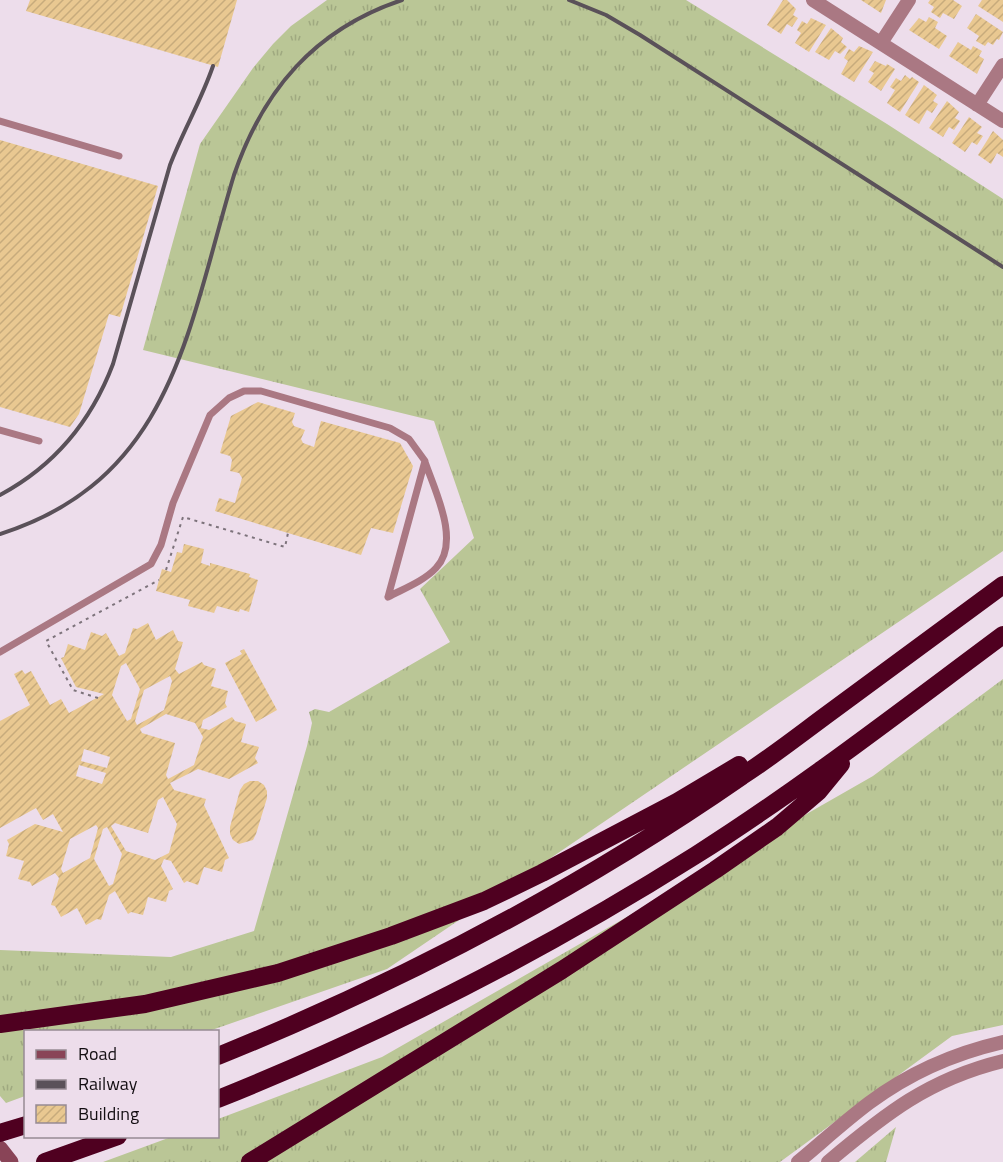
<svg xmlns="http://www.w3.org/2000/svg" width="1003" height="1162" viewBox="0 0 1003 1162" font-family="'Titillium Web',sans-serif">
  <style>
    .grass { fill: url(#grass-tufts) }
    .building { fill: url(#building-hatch); fill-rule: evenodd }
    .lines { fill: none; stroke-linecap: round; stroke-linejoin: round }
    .path { stroke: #7d737b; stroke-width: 2; stroke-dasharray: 3 4.5; stroke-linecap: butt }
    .lane { stroke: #aa7883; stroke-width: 7 }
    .street { stroke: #aa7883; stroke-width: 14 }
    .secondary { stroke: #894457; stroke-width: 15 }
    .highway { stroke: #4f0020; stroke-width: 18 }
    .rail { stroke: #5a5159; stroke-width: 4 }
  </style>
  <defs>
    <pattern id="grass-tufts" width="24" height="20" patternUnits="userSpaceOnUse" patternTransform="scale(1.5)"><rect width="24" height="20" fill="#bac696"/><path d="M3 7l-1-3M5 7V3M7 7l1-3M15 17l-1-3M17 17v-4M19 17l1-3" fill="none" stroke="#9fa980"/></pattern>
    <pattern id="building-hatch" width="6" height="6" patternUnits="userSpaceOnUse" patternTransform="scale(1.5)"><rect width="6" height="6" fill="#e9c891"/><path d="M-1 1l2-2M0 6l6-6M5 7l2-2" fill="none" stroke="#c7ab7c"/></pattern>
  </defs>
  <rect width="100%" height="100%" fill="#edddeb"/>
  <!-- grass -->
  <path class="grass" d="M 327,0 L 686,0 L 887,124 L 1003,199 L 1003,551 L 387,969 L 209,1031 L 26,1032 L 25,1096 L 6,1103 L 0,1096 L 0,950 L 171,957 L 254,931 L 307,746 L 312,723 L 309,712 L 315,709 L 329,712 L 450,642 L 420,589 L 474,538 L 434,421 L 143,350 L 200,144 L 253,68 L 273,44 L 291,26 Z
    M 1003,679 L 1003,1025 L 952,1036 L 780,1162 L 103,1162 L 171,1137 L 218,1136 L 218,1119 L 382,1057 L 873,776 Z
    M 896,1127 L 886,1162 L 855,1162 Z"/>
  <!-- building -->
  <path class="building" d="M 30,0 L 237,0 L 218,67 L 26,11 Z
    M 783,0 L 787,0 L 796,9 L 793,15 L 798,18 L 792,27 L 787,24 L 781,34 L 767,25 Z
    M 861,0 L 886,0 L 881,13 Z
    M 930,0 L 953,0 L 962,6 L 954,19 L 943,13 L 940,18 L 931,12 L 934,7 L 928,3 Z
    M 982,0 L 1003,0 L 1003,22 L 978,6 Z
    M 976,14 L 1003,32 L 999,40 L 997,39 L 993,45 L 988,42 L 985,46 L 976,41 L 979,36 L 967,28 Z
    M 929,17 L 938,22 L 935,28 L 947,36 L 939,49 L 909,30 L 919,18 L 926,22 Z
    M 811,18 L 826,25 L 809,52 L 795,43 L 801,33 L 797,30 L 802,21 L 807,24 Z
    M 831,28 L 843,38 L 841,42 L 847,47 L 840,54 L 835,51 L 829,60 L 815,52 Z
    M 958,42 L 971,50 L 973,46 L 982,51 L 979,56 L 984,59 L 977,74 L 949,56 Z
    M 859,46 L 873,52 L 854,82 L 841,74 L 848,61 L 844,58 L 849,49 L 854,52 Z
    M 875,61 L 886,66 L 887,64 L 895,69 L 881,91 L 868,82 L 874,73 L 869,70 Z
    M 905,75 L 910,79 L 912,77 L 919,82 L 900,112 L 887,103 L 895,90 L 890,87 L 896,78 L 901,81 Z
    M 924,85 L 937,95 L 933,101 L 938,104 L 932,113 L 927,110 L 919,124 L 905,115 Z
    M 947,101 L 959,112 L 955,118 L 960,121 L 954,130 L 949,127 L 943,137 L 929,128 Z
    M 969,117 L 982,127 L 977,133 L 983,136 L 977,145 L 972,142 L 965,152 L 952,143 Z
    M 993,131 L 1003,140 L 1003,157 L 997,153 L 991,164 L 978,155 Z
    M 0,140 L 158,186 L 120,317 L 109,314 L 79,414 L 70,427 L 0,407 Z
    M 258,402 L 295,413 L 292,422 L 294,426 L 305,430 L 301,439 L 303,443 L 314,447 L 321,421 L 400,443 L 413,466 L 393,533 L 371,528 L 361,555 L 215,511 L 219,498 L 235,503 L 242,478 L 239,473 L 230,471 L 232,460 L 230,456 L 220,453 L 231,416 Z
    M 184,544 L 204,549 L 201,563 L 210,566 L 210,563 L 250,574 L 249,577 L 258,580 L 249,612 L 240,609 L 239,612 L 217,606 L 214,613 L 188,606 L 190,600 L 156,591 L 162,569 L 171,572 L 177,552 L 182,553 Z
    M 148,623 L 156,640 L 173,630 L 178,641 L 183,642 L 175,669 L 179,674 L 202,662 L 204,665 L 216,669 L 211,686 L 228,691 L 225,703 L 227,707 L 203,720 L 201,728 L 209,730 L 232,717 L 235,721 L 246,724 L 241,742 L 259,747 L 255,758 L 258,763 L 229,779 L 198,769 L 170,783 L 174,790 L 206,799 L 204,805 L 229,858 L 225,860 L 222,872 L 204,867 L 198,885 L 187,881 L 184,883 L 171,861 L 164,859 L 161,866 L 173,889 L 169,891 L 166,902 L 148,897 L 143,915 L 131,912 L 128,914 L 115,891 L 109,895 L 101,920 L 97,919 L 86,925 L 77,908 L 61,917 L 55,906 L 51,905 L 59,878 L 55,873 L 32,886 L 30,882 L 18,879 L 24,861 L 6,856 L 9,844 L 7,840 L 35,824 L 63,832 L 53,814 L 43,820 L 36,808 L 0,828 L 0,721 L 30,705 L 14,674 L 22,670 L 25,674 L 31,671 L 50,705 L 61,699 L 69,713 L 104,694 L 76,687 L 61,658 L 64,657 L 68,644 L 85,650 L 91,632 L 102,636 L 106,633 L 119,656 L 125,653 L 133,628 L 137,629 ZM 126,663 L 140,689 L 131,719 L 127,721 L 112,695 L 121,666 ZM 170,676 L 172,681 L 164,710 L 137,725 L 135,721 L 144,690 ZM 166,714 L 195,723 L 203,737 L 194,765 L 168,779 L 166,775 L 175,743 L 142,733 L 140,729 ZM 84,749 L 110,757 L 107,768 L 81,761 ZM 79,765 L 106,773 L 102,784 L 76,776 ZM 163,797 L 177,824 L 169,853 L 155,860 L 126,851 L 111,826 L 115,823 L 148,833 L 158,800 ZM 96,825 L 98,828 L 90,858 L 63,873 L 61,869 L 70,839 ZM 107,827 L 122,854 L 113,884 L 109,886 L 94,859 L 103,829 Z
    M 244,649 L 277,710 L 256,722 L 225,663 L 242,654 L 240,651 Z
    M 250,781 L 258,781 L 264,785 L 267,791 L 267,798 L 256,834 L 253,840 L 239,844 L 233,840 L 230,834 L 230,827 L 240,790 L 244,784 Z"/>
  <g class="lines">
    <!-- path -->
    <path class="path" d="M 166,570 L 183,517 L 285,547 L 288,533
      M 98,698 L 73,690 L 46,641 L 159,580"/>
    <!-- lane -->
    <path class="lane" d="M 0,121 L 119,156
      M 0,430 L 39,441
      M 388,597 C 403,589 424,581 436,568 C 461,542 435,491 425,462
      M 0,652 L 151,564 L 161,545 L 173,503 L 210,415 L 229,398 L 244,391 L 261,391 L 390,428 L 409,439 L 425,461 L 388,597"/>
    <!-- street -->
    <path class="street" d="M 813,0 L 1003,121
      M 881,43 L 909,0
      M 977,105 L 1003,65
      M 798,1162 C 822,1142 845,1121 869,1103 C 909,1073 955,1053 1003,1042
      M 828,1162 C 885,1114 929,1079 1003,1061"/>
    <!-- secondary -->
    <path class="secondary" d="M 0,1148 L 11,1162"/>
    <!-- highway -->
    <path class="highway" d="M 0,1024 L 145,1004 L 278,973 L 391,936 L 484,901 L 542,873 L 677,802 L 739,765
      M 218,1056 C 401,982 579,889 742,776 C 773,756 802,733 832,711 C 889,669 946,627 1003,585
      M 218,1099 C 385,1032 544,951 696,855 C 803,787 902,710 1003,635
      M 0,1133 L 26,1125
      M 45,1162 L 118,1136
      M 250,1162 L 562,970 L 715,870 L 777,827 L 818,792 L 841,764"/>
    <!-- rail -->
    <path class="rail" d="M 569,0 L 606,15 L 640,35 L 1003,267
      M 0,495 C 54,466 91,422 113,364 L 170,165 C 183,131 201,101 213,66
      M 0,534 C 174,479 188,326 234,175 C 263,90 315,29 402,0"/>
  </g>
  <!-- legend -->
  <rect x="24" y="1030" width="195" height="108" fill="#edddeb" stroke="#968a94" stroke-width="1.5"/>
  <rect x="36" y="1050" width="30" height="9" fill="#894457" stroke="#968a94" stroke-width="1.5"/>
  <text x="78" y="1060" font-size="18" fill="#130e12">Road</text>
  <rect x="36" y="1080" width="30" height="9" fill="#5a5159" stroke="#968a94" stroke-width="1.5"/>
  <text x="78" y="1090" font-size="18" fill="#130e12">Railway</text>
  <rect x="36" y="1105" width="30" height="18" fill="url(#building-hatch)" stroke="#968a94" stroke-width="1.5"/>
  <text x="78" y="1120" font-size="18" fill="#130e12">Building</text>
</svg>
